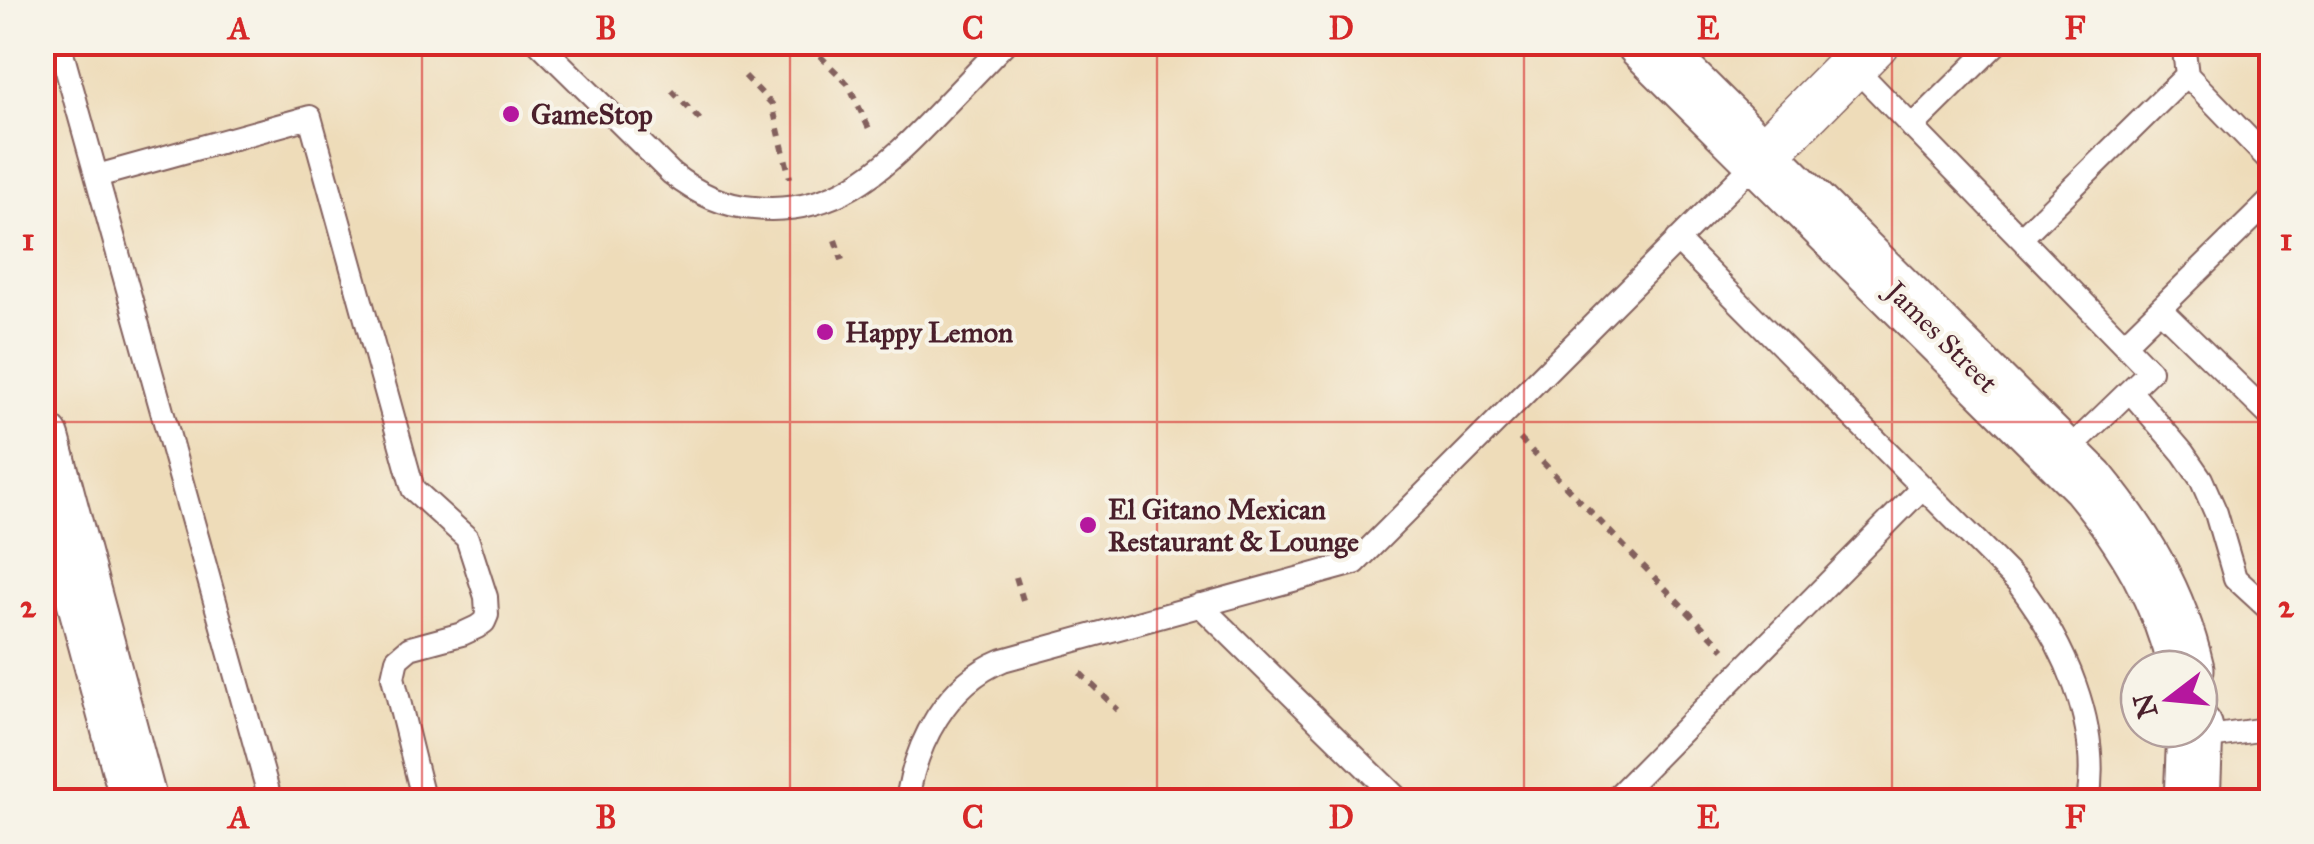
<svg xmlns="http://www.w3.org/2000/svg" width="2314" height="844" viewBox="0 0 2314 844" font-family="'IM FELL Great Primer',serif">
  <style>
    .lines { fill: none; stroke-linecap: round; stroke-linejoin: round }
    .service-casing { stroke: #83615d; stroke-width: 26 }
    .minor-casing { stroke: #83615d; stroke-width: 51 }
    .tertiary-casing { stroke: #83615d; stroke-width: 59 }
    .secondary-casing { stroke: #83615d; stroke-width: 59 }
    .path { stroke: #83615d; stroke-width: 6; stroke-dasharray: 8 8; stroke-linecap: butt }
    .service { stroke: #fff; stroke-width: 22 }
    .minor { stroke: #fff; stroke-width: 48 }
    .tertiary { stroke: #fff; stroke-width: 55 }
    .secondary { stroke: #fff; stroke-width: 55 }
    .grid { fill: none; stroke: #d62828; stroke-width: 2.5; stroke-opacity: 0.55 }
    .poi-dot { fill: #b5179e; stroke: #f7f3e8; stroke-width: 4 }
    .labels { text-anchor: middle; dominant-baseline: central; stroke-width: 8; stroke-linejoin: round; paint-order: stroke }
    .poi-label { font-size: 28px; font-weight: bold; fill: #4a1f2b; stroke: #f7f3e8; text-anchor: start }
    .street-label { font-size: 28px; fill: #4a1f2b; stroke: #f7f3e8 }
    .neatline { fill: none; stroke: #d62828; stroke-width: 4 }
    .grid-label { font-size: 32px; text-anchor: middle; font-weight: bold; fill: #d62828 }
  </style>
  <rect width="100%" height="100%" fill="#f7f3e8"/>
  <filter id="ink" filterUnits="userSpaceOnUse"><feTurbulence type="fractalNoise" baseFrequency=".01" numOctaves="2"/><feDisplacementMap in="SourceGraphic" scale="20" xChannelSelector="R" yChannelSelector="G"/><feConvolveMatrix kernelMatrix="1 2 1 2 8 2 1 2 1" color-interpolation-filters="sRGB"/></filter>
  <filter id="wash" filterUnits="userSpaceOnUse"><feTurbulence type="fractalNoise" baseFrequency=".0048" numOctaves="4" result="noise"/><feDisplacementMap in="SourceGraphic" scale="40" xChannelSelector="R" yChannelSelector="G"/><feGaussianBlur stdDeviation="2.25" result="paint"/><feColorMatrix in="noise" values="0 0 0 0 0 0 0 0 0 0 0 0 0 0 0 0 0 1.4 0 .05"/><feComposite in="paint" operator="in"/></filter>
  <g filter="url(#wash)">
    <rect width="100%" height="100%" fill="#eedcb9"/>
  </g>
  <g filter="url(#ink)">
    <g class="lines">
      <!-- service casing -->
      <g class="service-casing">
        <path id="service" d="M 59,42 L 271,802
          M 538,42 L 671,173 C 696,193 722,206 754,208 C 832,216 881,172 931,120 C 956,94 981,68 1006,42
          M 2183,42 L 2187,75
          M 1852,65 L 2150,371 L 2062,456
          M 1912,127 L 1998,42
          M 97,176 L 310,117 L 413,489 L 467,538 L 486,597 L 487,615 L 484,622 L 477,627 L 462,634 L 410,648 L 397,659 L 393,677 L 424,802
          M 2021,238 L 2187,75 L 2272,163
          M 1677,240 L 2018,583 C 2064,643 2101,724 2088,802
          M 2160,309 L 2272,418
          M 2124,344 L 2272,199
          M 2130,391 L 2183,453 L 2201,479 L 2216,513 L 2235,578 L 2272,612
          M 1200,605 L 1401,802
          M 2196,739 L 2272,728
          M 907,802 C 915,743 947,683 1003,660 L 1355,563 L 1761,157
          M 1612,802 L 1923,487"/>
      </g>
      <!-- minor casing -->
      <g class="minor-casing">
        <path id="minor" d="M 1761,157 L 1875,42"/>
      </g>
      <!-- tertiary casing -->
      <g class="tertiary-casing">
        <path id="tertiary" d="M 1644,42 L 2088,482 C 2135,539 2169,596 2186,669
          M 2192,802 L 2195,729"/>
      </g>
      <!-- secondary casing -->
      <g class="secondary-casing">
        <path id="secondary" d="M 42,440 L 139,802"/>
      </g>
      <!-- path -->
      <path class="path" d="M 820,56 L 848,84 L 871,133
        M 745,76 L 772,104 L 790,178
        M 672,91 L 703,123
        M 835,240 L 842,260
        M 1520,439 L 1724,649
        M 1016,577 L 1023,600
        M 1080,673 L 1118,710
        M 968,793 L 977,802"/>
      <!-- service -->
      <use href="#service" class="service"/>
      <!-- minor -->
      <use href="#minor" class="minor"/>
      <!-- tertiary -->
      <use href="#tertiary" class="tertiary"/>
      <!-- secondary -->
      <use href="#secondary" class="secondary"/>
    </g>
  </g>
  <!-- grid -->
  <path class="grid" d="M 422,42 L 422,802M 790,42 L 790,802M 1157,42 L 1157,802M 1524,42 L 1524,802M 1892,42 L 1892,802M 42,422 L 2272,422"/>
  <!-- markers -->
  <g class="poi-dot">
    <circle cx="511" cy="114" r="10"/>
    <circle cx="825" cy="332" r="10"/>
    <circle cx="1088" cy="525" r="10"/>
  </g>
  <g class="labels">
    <!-- poi labels -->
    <g class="poi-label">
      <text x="531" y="114">GameStop</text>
      <text x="845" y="332">Happy Lemon</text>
      <text x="1108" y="509">El Gitano Mexican<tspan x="1108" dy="32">Restaurant &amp; Lounge</tspan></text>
    </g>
    <!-- street labels -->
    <g class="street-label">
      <text transform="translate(1942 337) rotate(45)">James Street</text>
    </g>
  </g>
  <!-- margin -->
  <rect width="2314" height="844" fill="none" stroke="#f7f3e8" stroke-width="110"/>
  <!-- north arrow -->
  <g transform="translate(2169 699) rotate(254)"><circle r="48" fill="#f7f3e8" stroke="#b29e9c" stroke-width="2.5"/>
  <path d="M0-8L18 38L0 25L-18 38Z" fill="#b5179e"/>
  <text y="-15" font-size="28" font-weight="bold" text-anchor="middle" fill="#4a1f2b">N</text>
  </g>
  <rect x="55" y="55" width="2204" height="734" class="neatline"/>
  <g class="grid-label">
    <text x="239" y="39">A</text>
    <text x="606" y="39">B</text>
    <text x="973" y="39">C</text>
    <text x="1341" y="39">D</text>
    <text x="1708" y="39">E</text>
    <text x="2075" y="39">F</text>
    <text x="28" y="250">1</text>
    <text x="2286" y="250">1</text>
    <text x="28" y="617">2</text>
    <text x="2286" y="617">2</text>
    <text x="239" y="828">A</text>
    <text x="606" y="828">B</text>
    <text x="973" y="828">C</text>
    <text x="1341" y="828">D</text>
    <text x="1708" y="828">E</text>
    <text x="2075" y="828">F</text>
  </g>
</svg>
